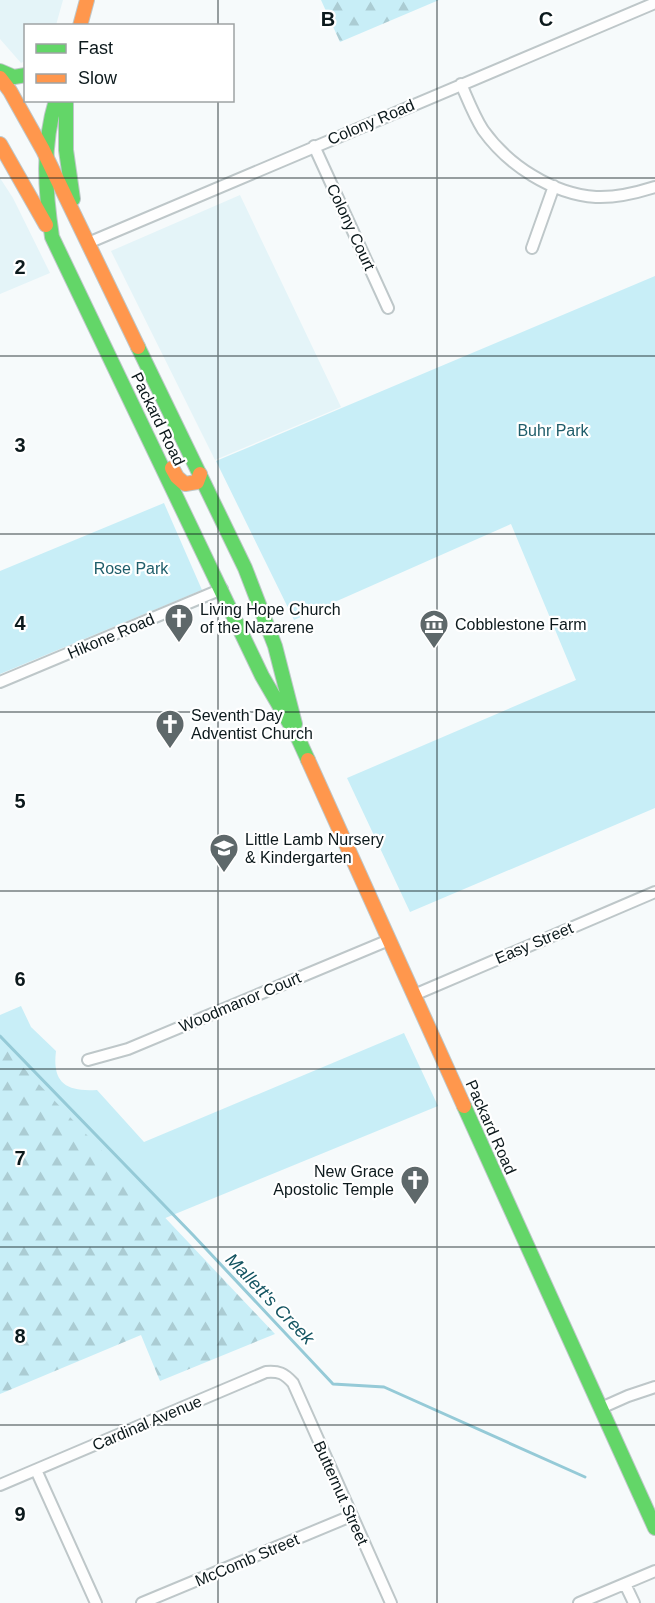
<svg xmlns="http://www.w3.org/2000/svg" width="655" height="1603" viewBox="0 0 655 1603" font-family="Helvetica,sans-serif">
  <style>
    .built { fill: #e4f4f8 }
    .green { fill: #c8eef7 }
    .forest { fill: url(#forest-firs) }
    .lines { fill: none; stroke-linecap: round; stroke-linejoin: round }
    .stream { stroke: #95cad7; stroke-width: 3 }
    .street-casing { stroke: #bec7c9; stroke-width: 14 }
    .fast-casing { stroke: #bec7c9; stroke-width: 16 }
    .slow-casing { stroke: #bec7c9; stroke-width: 16 }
    .street { stroke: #fefefe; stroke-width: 10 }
    .fast { stroke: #63d668; stroke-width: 14 }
    .slow { stroke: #ff974d; stroke-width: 14 }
    .grid { fill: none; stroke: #0c191c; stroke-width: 1.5; stroke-opacity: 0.55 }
    .labels { text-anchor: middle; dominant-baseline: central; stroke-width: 4.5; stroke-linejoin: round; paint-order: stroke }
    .street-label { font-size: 16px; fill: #0c191c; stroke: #fff }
    .park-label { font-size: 16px; fill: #1f5d6a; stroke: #fff }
    .poi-label { font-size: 16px; fill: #0c191c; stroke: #fff; text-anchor: start }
    .water-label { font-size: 18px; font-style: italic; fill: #125360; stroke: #fff }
    .grid-label { font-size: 20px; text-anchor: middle; font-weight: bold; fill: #0c191c; stroke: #fff; stroke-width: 4.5; stroke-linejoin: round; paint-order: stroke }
  </style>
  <defs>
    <pattern id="forest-firs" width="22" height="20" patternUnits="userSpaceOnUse" patternTransform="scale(1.5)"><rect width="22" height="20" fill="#c8eef7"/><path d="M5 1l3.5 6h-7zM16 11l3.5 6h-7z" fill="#abccd3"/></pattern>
  </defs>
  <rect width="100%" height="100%" fill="#f6fafb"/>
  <!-- built -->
  <path class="built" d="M 0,0 L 63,0 L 56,25 L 26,26 L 25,61 L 21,63 L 0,39 Z
    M 0,178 L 13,198 L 50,273 L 0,294 Z
    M 240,195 L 341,407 L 215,460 L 111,251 Z"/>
  <!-- green -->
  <path class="green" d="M 655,276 L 655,808 L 410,912 L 347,778 L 576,680 L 511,524 L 294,620 L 216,461 Z
    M 164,503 L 202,590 L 0,674 L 0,571 Z
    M 21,1006 L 31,1027 L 56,1051 C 52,1083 66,1092 97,1090 L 144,1142 L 404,1033 L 438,1106 L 0,1286 L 0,1015 Z"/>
  <!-- forest -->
  <path class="forest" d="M 321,0 L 439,0 L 340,42 Z
    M 0,1043 L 275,1334 L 160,1381 L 141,1335 L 0,1394 Z"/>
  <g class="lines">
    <!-- stream -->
    <path class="stream" d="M 0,1036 L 193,1235 L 333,1384 L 384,1387 L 585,1477"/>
    <!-- street casing -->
    <g class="street-casing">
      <path id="street" d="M 461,84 C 468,100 474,116 483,130 C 508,165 552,194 596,197 C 616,198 636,193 655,187
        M 314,146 L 388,308
        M 88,243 L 655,3
        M 532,248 L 554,186
        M 0,682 L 222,589
        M 414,995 L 655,892
        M 88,1060 L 128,1049 L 389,940
        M 601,1408 L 628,1396 L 655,1387
        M 36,1470 L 96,1603
        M 0,1485 L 266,1372 C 279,1371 284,1373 293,1383 L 391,1603
        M 625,1584 L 634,1603
        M 142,1603 L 351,1516
        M 579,1603 L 655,1571"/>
    </g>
    <!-- fast casing -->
    <g class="fast-casing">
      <path id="fast" d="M 0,71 L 14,77 L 26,75
        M 56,100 C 42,146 45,190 52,237 L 262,676 L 298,738 L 308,760
        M 66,100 L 66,150 L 73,199
        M 138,347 L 245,568 L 275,646 L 295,724
        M 464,1106 L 655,1528"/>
    </g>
    <!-- slow casing -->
    <g class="slow-casing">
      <path id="slow" d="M 80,26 L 87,0
        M 0,78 L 10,91 L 43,150 L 138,347
        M 0,144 L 46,225
        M 172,468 L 177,477 L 185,484 L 197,482 L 200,474
        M 308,760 L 464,1106"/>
    </g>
    <!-- street -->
    <use href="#street" class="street"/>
    <!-- fast -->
    <use href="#fast" class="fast"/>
    <!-- slow -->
    <use href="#slow" class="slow"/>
  </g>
  <!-- grid -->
  <path class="grid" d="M 218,0 L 218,26M 437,0 L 437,1603M 218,100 L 218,1603M 0,178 L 655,178M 0,356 L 655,356M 0,534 L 655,534M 0,712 L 655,712M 0,891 L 655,891M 0,1069 L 655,1069M 0,1247 L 655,1247M 0,1425 L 655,1425"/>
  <!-- icons -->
  <defs>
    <g id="church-pin" transform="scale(1.5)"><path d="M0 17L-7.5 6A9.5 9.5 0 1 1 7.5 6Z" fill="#5e686a" stroke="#fff"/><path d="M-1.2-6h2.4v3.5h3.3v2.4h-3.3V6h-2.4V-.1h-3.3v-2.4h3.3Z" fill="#fff"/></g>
    <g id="museum-pin" transform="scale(1.5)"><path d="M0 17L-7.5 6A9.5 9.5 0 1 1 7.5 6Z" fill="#5e686a" stroke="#fff"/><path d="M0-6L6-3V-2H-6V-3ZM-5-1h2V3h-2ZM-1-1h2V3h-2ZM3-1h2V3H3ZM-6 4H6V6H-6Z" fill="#fff"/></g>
    <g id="school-pin" transform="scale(1.5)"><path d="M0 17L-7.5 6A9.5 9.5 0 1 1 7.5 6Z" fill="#5e686a" stroke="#fff"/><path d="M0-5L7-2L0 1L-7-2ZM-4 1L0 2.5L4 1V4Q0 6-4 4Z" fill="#fff"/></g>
  </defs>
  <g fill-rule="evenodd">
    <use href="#church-pin" x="179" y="618"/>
    <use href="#museum-pin" x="434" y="624"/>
    <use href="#church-pin" x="170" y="724"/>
    <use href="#school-pin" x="224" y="848"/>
    <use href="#church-pin" x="415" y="1180"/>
  </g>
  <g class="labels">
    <!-- street labels -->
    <g class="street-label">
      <text transform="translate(371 122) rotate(-23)">Colony Road</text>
      <text transform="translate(351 227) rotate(65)">Colony Court</text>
      <text transform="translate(158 419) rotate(64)">Packard Road</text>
      <text transform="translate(111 636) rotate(-23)">Hikone Road</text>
      <text transform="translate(534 943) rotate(-23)">Easy Street</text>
      <text transform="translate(240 1002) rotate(-23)">Woodmanor Court</text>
      <text transform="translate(491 1127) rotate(66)">Packard Road</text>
      <text transform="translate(147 1423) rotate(-23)">Cardinal Avenue</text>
      <text transform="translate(341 1493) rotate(66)">Butternut Street</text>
      <text transform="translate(247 1560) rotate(-23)">McComb Street</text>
    </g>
    <!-- park labels -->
    <g class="park-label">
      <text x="553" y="430">Buhr Park</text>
      <text x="131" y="568">Rose Park</text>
    </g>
    <!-- poi labels -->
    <g class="poi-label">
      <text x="200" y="609">Living Hope Church<tspan x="200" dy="18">of the Nazarene</tspan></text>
      <text x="455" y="624">Cobblestone Farm</text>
      <text x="191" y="715">Seventh Day<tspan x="191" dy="18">Adventist Church</tspan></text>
      <text x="245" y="839">Little Lamb Nursery<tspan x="245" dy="18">&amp; Kindergarten</tspan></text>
      <text x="394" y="1171" text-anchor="end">New Grace<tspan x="394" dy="18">Apostolic Temple</tspan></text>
    </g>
    <!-- water labels -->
    <g class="water-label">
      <text transform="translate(270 1299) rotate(46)">Mallett's Creek</text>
    </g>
  </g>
  <g class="grid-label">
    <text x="328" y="26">B</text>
    <text x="546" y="26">C</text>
    <text x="20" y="274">2</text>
    <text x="20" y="452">3</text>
    <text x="20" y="630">4</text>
    <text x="20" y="808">5</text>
    <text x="20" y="986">6</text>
    <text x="20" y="1165">7</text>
    <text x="20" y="1343">8</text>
    <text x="20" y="1521">9</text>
  </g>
  <!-- legend -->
  <rect x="24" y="24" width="210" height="78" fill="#ffffff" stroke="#9ea3a4" stroke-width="1.5"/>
  <rect x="36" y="44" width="30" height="9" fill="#63d668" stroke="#9ea3a4" stroke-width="1.5"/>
  <text x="78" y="54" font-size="18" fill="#0c191c">Fast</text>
  <rect x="36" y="74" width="30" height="9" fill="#ff974d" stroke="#9ea3a4" stroke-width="1.5"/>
  <text x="78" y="84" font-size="18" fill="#0c191c">Slow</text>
</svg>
